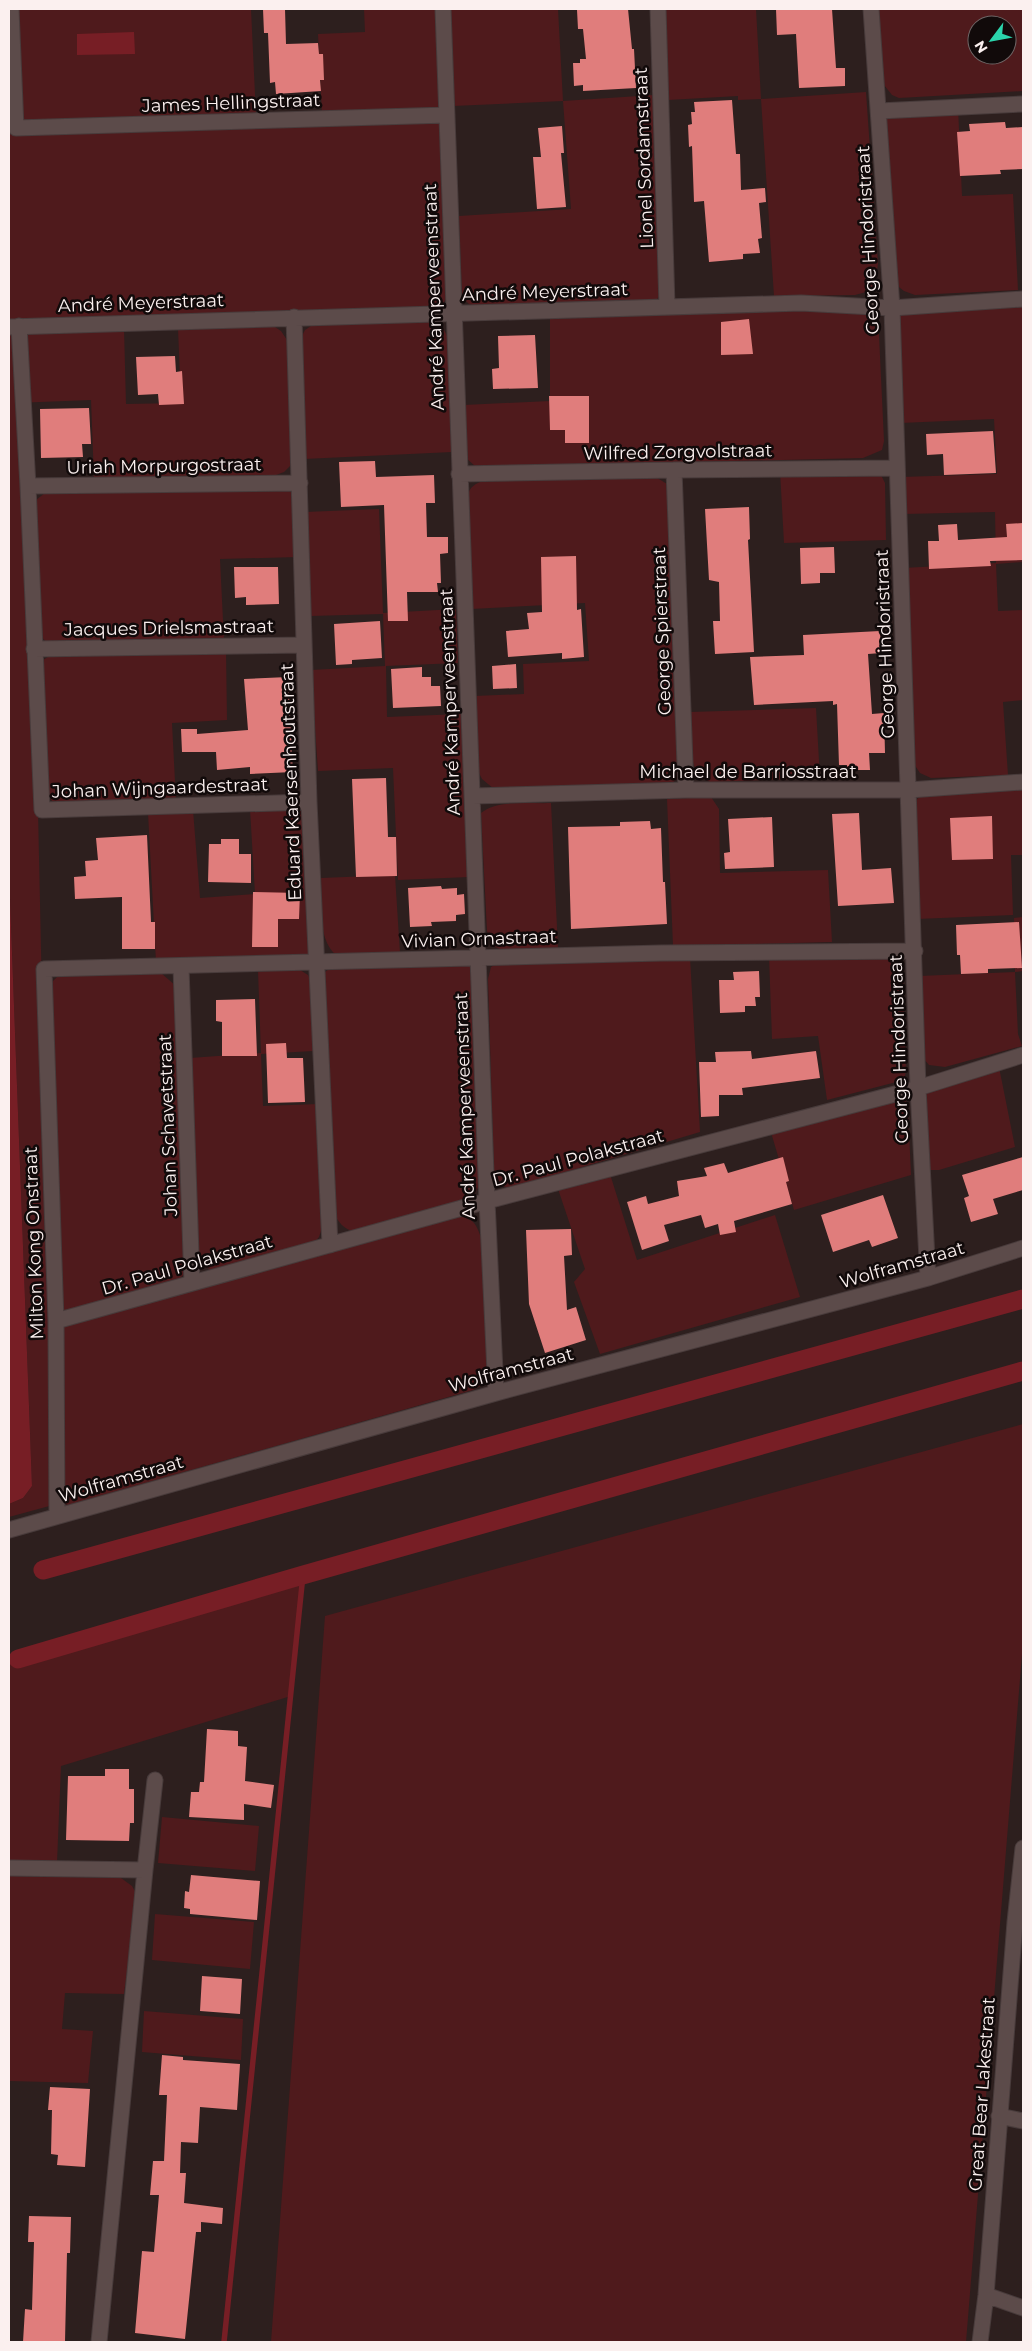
<svg xmlns="http://www.w3.org/2000/svg" width="1032" height="2351" viewBox="0 0 1032 2351" font-family="Montserrat,sans-serif">
  <style>
    .green { fill: #4f1a1c; fill-rule: evenodd }
    .water { fill: #771e25 }
    .lines { fill: none; stroke-linecap: round; stroke-linejoin: round }
    .stream { stroke: #771e25; stroke-width: 5.5 }
    .canal { stroke: #771e25; stroke-width: 19 }
    .building { fill: #e07d7c }
    .minor-casing { stroke: #483b3b; stroke-width: 17 }
    .minor { stroke: #5c4b4a; stroke-width: 15 }
    .labels { text-anchor: middle; dominant-baseline: central; stroke-width: 5; stroke-linejoin: round; paint-order: stroke }
    .street-label { font-size: 18px; fill: #fbf0ef; stroke: #110a0a }
  </style>
  <rect width="100%" height="100%" fill="#2d1f1e"/>
  <!-- green -->
  <path class="green" d="M 15,9 L 251,9 L 256,116 L 20,124 Z
    M 364,9 L 435,9 L 439,111 L 322,115 L 318,34 L 365,32 Z
    M 449,9 L 558,9 L 563,101 L 654,95 L 662,293 L 657,299 L 650,302 L 480,307 L 469,304 L 462,297 L 459,216 L 571,209 L 563,101 L 453,106 Z
    M 663,9 L 756,9 L 761,99 L 866,92 L 878,264 L 874,286 L 866,292 L 855,295 L 774,296 L 761,99 L 738,100 L 738,96 L 668,100 Z
    M 874,9 L 1023,9 L 1023,91 L 899,98 L 892,95 L 880,80 ZM 977,25 L 1007,25 L 1007,55 L 977,55 Z
    M 9,29 L 12,132 L 439,120 L 446,299 L 442,305 L 435,308 L 9,320 Z
    M 958,107 L 962,196 L 1013,194 L 1018,290 L 915,295 L 904,291 L 895,284 L 882,122 L 888,114 Z
    M 1023,304 L 1023,562 L 996,564 L 998,611 L 1023,610 L 1023,700 L 1003,702 L 1008,775 L 931,778 L 920,773 L 914,764 L 903,568 L 996,563 L 995,512 L 903,514 L 901,477 L 997,474 L 994,419 L 900,423 L 894,330 L 901,311 Z
    M 863,308 C 874,314 876,322 879,335 L 884,441 L 882,450 L 863,458 L 485,467 L 475,466 L 466,458 L 464,405 L 550,401 L 550,319 Z
    M 432,321 C 440,324 444,328 447,336 L 452,452 L 304,459 L 301,338 L 305,330 L 314,324 Z
    M 272,325 L 281,331 L 287,340 L 292,455 L 290,466 L 284,472 L 276,475 L 94,479 L 91,400 L 15,403 L 25,486 L 38,810 L 53,1505 L 9,1517 L 9,1504 L 23,1498 L 32,1486 L 9,872 L 9,333 L 124,328 L 126,404 L 181,403 L 178,328 Z
    M 780,471 L 880,473 L 885,483 L 886,540 L 784,543 Z
    M 654,476 L 667,484 L 669,493 L 679,777 L 672,783 L 662,785 L 494,789 L 482,779 L 478,771 L 474,696 L 524,694 L 523,664 L 589,661 L 585,603 L 471,609 L 467,496 C 470,487 475,483 484,481 Z
    M 282,488 L 291,492 L 296,502 L 298,557 L 220,559 L 224,641 L 46,642 L 40,635 L 32,512 L 36,500 L 45,493 Z
    M 379,509 L 383,613 L 456,609 L 458,663 L 386,666 L 387,717 L 461,714 L 469,877 L 398,880 L 393,768 L 318,771 L 311,670 L 385,666 L 383,614 L 310,616 L 305,512 Z
    M 226,650 L 227,720 L 172,723 L 176,801 L 63,805 L 52,801 L 45,788 L 43,660 L 53,654 Z
    M 816,708 L 820,778 L 710,782 C 684,770 691,736 690,712 Z
    M 1023,786 L 1023,855 L 1011,855 L 1013,915 L 917,919 L 913,810 L 916,800 L 924,793 Z
    M 711,797 L 719,809 L 720,873 L 828,870 L 832,942 L 673,946 L 667,799 Z
    M 551,803 L 558,948 L 503,950 C 492,947 490,942 487,931 L 481,813 C 498,799 529,804 551,803 Z
    M 297,807 L 303,810 L 312,948 L 307,956 L 156,962 L 148,813 L 193,810 L 200,898 L 255,894 L 250,809 Z
    M 395,875 L 400,953 L 335,954 C 317,937 322,902 321,878 Z
    M 1023,917 L 1023,971 L 1015,972 L 1018,1034 L 1022,1046 L 945,1067 L 929,1065 L 923,1058 L 919,976 L 1015,972 L 1014,918 Z
    M 769,956 L 900,957 L 903,969 L 906,1071 L 904,1080 L 827,1100 L 818,1036 L 772,1039 Z
    M 690,957 L 700,1132 L 512,1188 C 501,1187 498,1183 494,1173 L 488,979 L 491,967 L 499,962 Z
    M 472,962 L 480,1183 L 474,1196 L 463,1202 L 356,1232 C 343,1229 339,1223 333,1212 L 323,980 L 325,972 L 332,967 Z
    M 300,970 L 308,975 L 311,982 L 313,1051 L 261,1054 L 263,1106 L 319,1104 L 322,1228 L 319,1237 L 313,1244 L 213,1270 C 202,1267 199,1262 196,1252 L 190,1058 L 261,1053 L 258,971 Z
    M 161,973 L 176,986 L 188,1271 L 173,1284 L 64,1312 L 60,1309 L 51,983 L 58,976 Z
    M 999,1067 L 1015,1147 L 939,1170 L 927,1170 L 924,1088 Z
    M 901,1094 L 906,1101 L 908,1109 L 911,1175 L 794,1210 L 770,1129 Z
    M 610,1174 L 637,1260 L 775,1215 L 800,1297 L 600,1354 L 574,1282 L 585,1269 L 558,1189 Z
    M 454,1216 C 472,1217 475,1221 481,1237 L 488,1371 L 486,1383 L 473,1390 L 68,1505 L 62,1503 L 60,1327 Z
    M 1023,1424 L 1023,1642 L 966,2342 L 271,2342 L 325,1616 Z
    M 303,1575 L 291,1696 L 61,1766 L 57,1863 L 9,1863 L 9,1660 Z
    M 162,1817 L 259,1826 L 255,1871 L 158,1863 Z
    M 9,1876 L 121,1878 L 132,1886 L 137,1895 L 124,1994 L 65,1993 L 62,2029 L 93,2031 L 88,2083 L 9,2081 Z
    M 155,1914 L 254,1922 L 250,1969 L 152,1960 Z
    M 144,2011 L 243,2019 L 241,2060 L 142,2052 Z"/>
  <!-- water -->
  <path class="water" d="M 134,32 L 135,54 L 77,55 L 77,34 Z
    M 9,872 L 32,1486 L 23,1498 L 9,1504 Z"/>
  <g class="lines">
    <!-- stream -->
    <path class="stream" d="M 224,2342 L 303,1575"/>
    <!-- canal -->
    <path class="canal" d="M 43,1570 L 1023,1299
      M 18,1659 L 303,1575 L 1023,1371"/>
  </g>
  <!-- building -->
  <path class="building" d="M 263,9 L 285,9 L 286,44 L 318,43 L 319,54 L 323,54 L 324,80 L 320,80 L 321,91 L 276,94 L 275,82 L 270,83 L 268,33 L 264,33 Z
    M 590,9 L 628,9 L 632,49 L 634,49 L 636,88 L 583,91 L 583,85 L 574,86 L 573,63 L 580,63 L 580,59 L 586,59 L 583,29 L 578,29 L 577,10 Z
    M 776,9 L 832,9 L 836,68 L 845,68 L 845,86 L 799,88 L 796,34 L 777,35 Z
    M 732,100 L 736,154 L 740,154 L 741,190 L 765,188 L 766,202 L 759,203 L 762,238 L 758,239 L 760,253 L 743,254 L 743,259 L 709,262 L 704,201 L 694,202 L 692,146 L 689,147 L 688,125 L 692,124 L 691,112 L 695,112 L 694,102 Z
    M 1005,122 L 1006,128 L 1023,127 L 1023,169 L 1000,170 L 1001,174 L 960,176 L 957,132 L 970,131 L 969,124 Z
    M 562,126 L 564,153 L 561,153 L 566,207 L 537,209 L 533,157 L 541,157 L 538,128 Z
    M 749,319 L 753,354 L 721,355 L 721,322 Z
    M 535,335 L 538,388 L 493,389 L 492,369 L 499,368 L 498,336 Z
    M 175,356 L 176,372 L 182,371 L 184,404 L 159,405 L 158,394 L 138,395 L 136,357 Z
    M 549,396 L 589,396 L 589,443 L 565,443 L 565,430 L 550,430 Z
    M 89,408 L 91,444 L 82,444 L 83,457 L 41,458 L 40,409 Z
    M 993,431 L 996,473 L 944,475 L 943,454 L 927,455 L 926,434 Z
    M 375,461 L 376,477 L 434,475 L 435,503 L 426,503 L 427,537 L 448,537 L 448,553 L 440,554 L 441,583 L 437,583 L 438,592 L 407,592 L 408,621 L 388,621 L 384,505 L 341,507 L 339,462 Z
    M 749,507 L 750,539 L 748,540 L 754,652 L 715,654 L 713,621 L 720,621 L 719,582 L 709,580 L 705,509 Z
    M 1023,523 L 1023,560 L 990,561 L 991,566 L 929,569 L 928,541 L 939,541 L 938,525 L 957,524 L 958,540 L 1007,537 L 1006,524 Z
    M 834,547 L 835,573 L 820,573 L 820,583 L 801,584 L 800,548 Z
    M 576,556 L 577,610 L 581,609 L 584,657 L 562,659 L 562,653 L 508,657 L 506,631 L 529,629 L 527,613 L 542,612 L 541,557 Z
    M 234,567 L 278,567 L 279,604 L 246,605 L 246,597 L 235,598 Z
    M 380,621 L 382,658 L 352,660 L 352,664 L 336,665 L 334,624 Z
    M 880,631 L 881,653 L 868,654 L 872,714 L 884,713 L 885,753 L 869,753 L 870,770 L 847,770 L 847,765 L 839,765 L 837,704 L 833,705 L 833,701 L 754,705 L 750,657 L 804,655 L 803,635 Z
    M 516,664 L 517,688 L 493,689 L 492,666 Z
    M 422,667 L 422,677 L 431,677 L 431,686 L 440,686 L 441,706 L 393,708 L 391,669 Z
    M 288,677 L 293,772 L 250,774 L 250,767 L 217,770 L 216,752 L 182,752 L 181,729 L 197,729 L 197,734 L 248,730 L 244,679 Z
    M 386,778 L 388,837 L 396,837 L 397,876 L 356,877 L 352,779 Z
    M 859,813 L 862,870 L 891,868 L 894,903 L 838,906 L 832,814 Z
    M 992,816 L 993,859 L 952,860 L 950,818 Z
    M 772,817 L 774,867 L 725,869 L 724,853 L 730,852 L 728,819 Z
    M 650,821 L 651,829 L 661,828 L 663,882 L 665,882 L 667,924 L 571,929 L 568,827 L 620,826 L 620,822 Z
    M 147,835 L 151,922 L 155,922 L 155,949 L 122,949 L 122,897 L 75,899 L 74,877 L 86,876 L 85,861 L 98,860 L 96,838 Z
    M 221,839 L 239,839 L 239,854 L 251,854 L 251,883 L 208,882 L 209,844 L 221,844 Z
    M 441,886 L 442,889 L 457,888 L 457,895 L 464,894 L 465,914 L 456,915 L 456,921 L 431,922 L 432,926 L 410,927 L 408,888 Z
    M 253,892 L 300,893 L 299,919 L 278,919 L 278,947 L 252,947 Z
    M 1019,922 L 1022,968 L 988,969 L 988,973 L 961,974 L 960,955 L 957,955 L 956,925 Z
    M 759,971 L 760,997 L 755,997 L 756,1006 L 745,1006 L 745,1012 L 720,1013 L 719,980 L 734,980 L 733,972 Z
    M 255,999 L 257,1056 L 222,1056 L 222,1022 L 216,1021 L 216,1000 Z
    M 286,1043 L 287,1058 L 303,1058 L 305,1102 L 268,1103 L 266,1044 Z
    M 751,1051 L 752,1059 L 816,1051 L 820,1078 L 742,1088 L 743,1095 L 719,1095 L 719,1116 L 701,1117 L 699,1062 L 716,1062 L 715,1052 Z
    M 783,1157 L 789,1181 L 786,1182 L 792,1204 L 734,1221 L 736,1232 L 720,1235 L 718,1224 L 705,1228 L 701,1215 L 664,1225 L 669,1241 L 642,1250 L 627,1202 L 646,1196 L 648,1204 L 679,1196 L 677,1181 L 707,1176 L 704,1168 L 724,1163 L 728,1173 Z
    M 1023,1157 L 1023,1190 L 993,1199 L 998,1214 L 971,1222 L 964,1198 L 969,1196 L 962,1175 Z
    M 883,1195 L 898,1238 L 872,1247 L 869,1240 L 833,1252 L 821,1215 Z
    M 571,1229 L 572,1255 L 564,1256 L 567,1310 L 576,1307 L 586,1340 L 545,1353 L 529,1304 L 526,1230 Z
    M 207,1729 L 238,1731 L 238,1746 L 247,1747 L 245,1781 L 274,1785 L 271,1808 L 244,1804 L 244,1820 L 189,1817 L 191,1792 L 199,1792 L 200,1782 L 204,1782 Z
    M 105,1769 L 129,1769 L 129,1789 L 134,1789 L 134,1823 L 130,1823 L 129,1841 L 66,1840 L 68,1776 L 105,1776 Z
    M 191,1875 L 260,1881 L 257,1920 L 190,1914 L 190,1909 L 184,1908 L 185,1891 L 189,1892 Z
    M 202,1976 L 242,1979 L 240,2014 L 200,2011 Z
    M 162,2055 L 183,2057 L 183,2060 L 240,2064 L 237,2110 L 200,2107 L 198,2143 L 181,2142 L 180,2173 L 186,2173 L 184,2203 L 223,2208 L 222,2224 L 201,2222 L 201,2232 L 196,2232 L 185,2339 L 135,2333 L 142,2251 L 154,2252 L 159,2195 L 150,2195 L 153,2161 L 164,2161 L 167,2095 L 159,2095 Z
    M 50,2087 L 90,2089 L 85,2167 L 57,2165 L 58,2155 L 51,2154 L 52,2110 L 48,2110 Z
    M 29,2216 L 71,2217 L 70,2253 L 67,2253 L 65,2342 L 23,2342 L 25,2309 L 32,2310 L 34,2242 L 28,2242 Z"/>
  <g class="lines">
    <!-- minor casing -->
    <g class="minor-casing">
      <path id="minor" d="M 11,9 L 16,128 L 447,115
        M 443,9 L 487,1201 L 496,1393
        M 658,9 L 667,306
        M 871,9 L 892,308 L 918,1088 L 928,1278
        M 879,111 L 1023,104
        M 294,317 L 309,802 L 330,1245
        M 19,326 L 28,486 L 42,810 L 309,802
        M 9,327 L 801,303 L 892,308 L 1023,299
        M 674,470 L 686,790
        M 459,474 L 674,470 L 897,468
        M 28,486 L 300,483
        M 34,649 L 304,645
        M 473,796 L 686,790 L 909,790 L 1023,782
        M 181,967 L 192,1283
        M 56,1321 L 487,1201 L 918,1088 L 1023,1055
        M 57,1516 L 56,1321 L 44,969 L 661,953 L 915,951
        M 9,1530 L 496,1393 L 928,1278 L 1023,1248
        M 9,1868 L 145,1870 L 155,1780
        M 999,2116 L 1023,2121
        M 986,2295 L 1023,2308
        M 99,2342 L 145,1870
        M 980,2342 L 986,2295 L 1015,1922 L 1023,1848"/>
    </g>
    <!-- minor -->
    <use href="#minor" class="minor"/>
  </g>
  <g class="labels">
    <!-- street labels -->
    <g class="street-label">
      <text transform="translate(231 103) rotate(-2)">James Hellingstraat</text>
      <text transform="translate(644 158) rotate(-92)">Lionel Sordamstraat</text>
      <text transform="translate(868 240) rotate(-93)">George Hindoristraat</text>
      <text transform="translate(545 292) rotate(-2)">André Meyerstraat</text>
      <text transform="translate(434 297) rotate(-92)">André Kamperveenstraat</text>
      <text transform="translate(141 303) rotate(-2)">André Meyerstraat</text>
      <text transform="translate(678 452) rotate(-1)">Wilfred Zorgvolstraat</text>
      <text transform="translate(164 466) rotate(-1)">Uriah Morpurgostraat</text>
      <text transform="translate(169 628) rotate(-1)">Jacques Drielsmastraat</text>
      <text transform="translate(662 631) rotate(-92)">George Spierstraat</text>
      <text transform="translate(885 644) rotate(-92)">George Hindoristraat</text>
      <text transform="translate(450 702) rotate(-92)">André Kamperveenstraat</text>
      <text x="748" y="772">Michael de Barriosstraat</text>
      <text transform="translate(291 782) rotate(-92)">Eduard Kaersenhoutstraat</text>
      <text transform="translate(160 788) rotate(-2)">Johan Wijngaardestraat</text>
      <text transform="translate(479 939) rotate(-2)">Vivian Ornastraat</text>
      <text transform="translate(899 1049) rotate(-92)">George Hindoristraat</text>
      <text transform="translate(465 1106) rotate(-92)">André Kamperveenstraat</text>
      <text transform="translate(168 1125) rotate(-92)">Johan Schavetstraat</text>
      <text transform="translate(578 1158) rotate(-15)">Dr. Paul Polakstraat</text>
      <text transform="translate(34 1243) rotate(-92)">Milton Kong Onstraat</text>
      <text transform="translate(187 1265) rotate(-16)">Dr. Paul Polakstraat</text>
      <text transform="translate(902 1265) rotate(-16)">Wolframstraat</text>
      <text transform="translate(511 1370) rotate(-15)">Wolframstraat</text>
      <text transform="translate(121 1479) rotate(-16)">Wolframstraat</text>
      <text transform="translate(982 2094) rotate(-86)">Great Bear Lakestraat</text>
    </g>
  </g>
  <!-- border -->
  <rect width="1032" height="2351" fill="none" stroke="#fbf0ef" stroke-width="20"/>
  <!-- north arrow -->
  <g transform="translate(992 40) rotate(238)"><circle r="24" fill="#110a0a" stroke="#6f6666"/>
  <path d="M0-4L9 19L0 12L-9 19Z" fill="#2bd5ac"/>
  <text y="-8" font-size="14" font-weight="bold" text-anchor="middle" fill="#fbf0ef">N</text>
  </g>
</svg>
